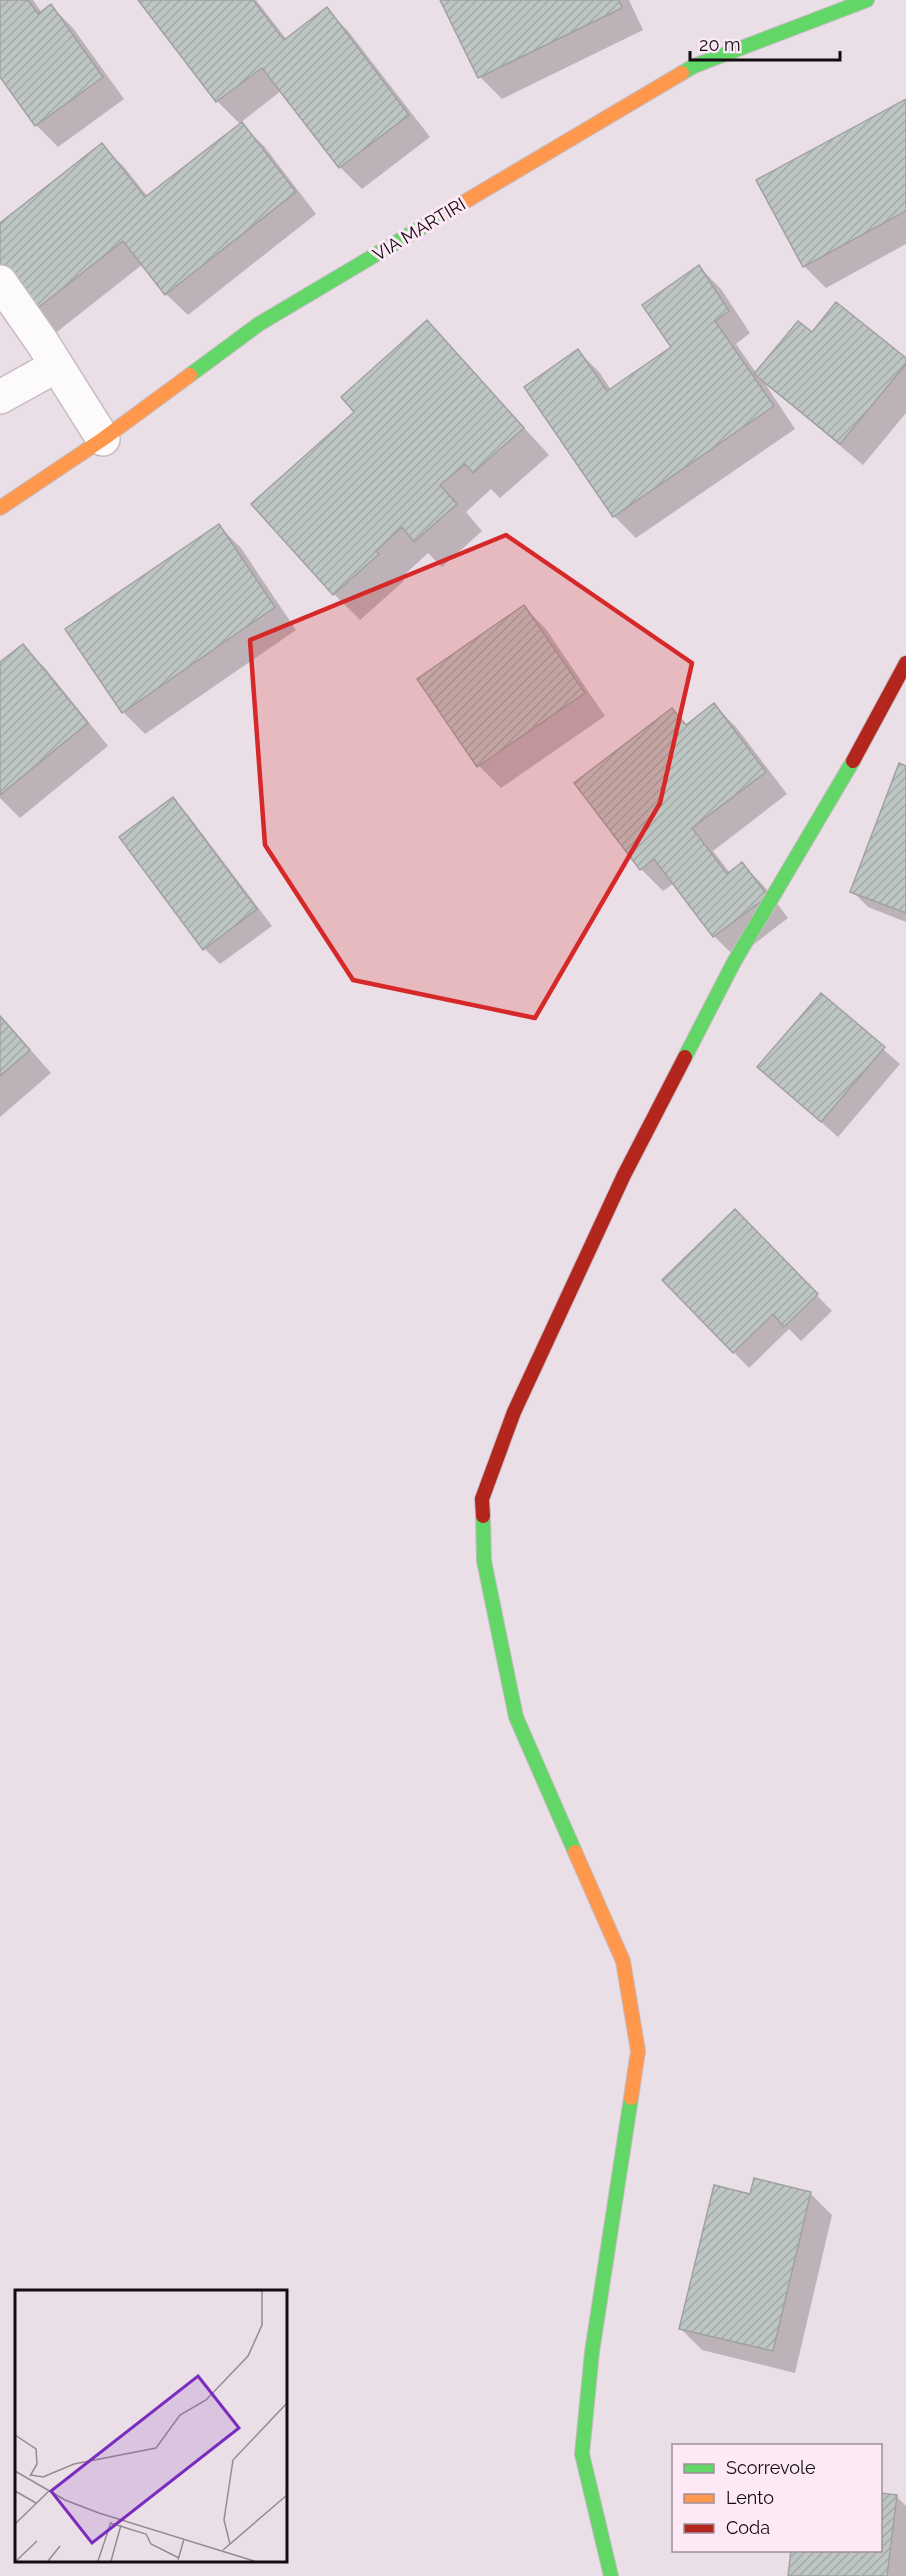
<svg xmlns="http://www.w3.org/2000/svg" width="906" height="2576" viewBox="0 0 906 2576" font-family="Raleway,sans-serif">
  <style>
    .shadow { fill: #0003 }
    .building { fill: url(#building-hatch); stroke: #a1a0a2; stroke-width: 1.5 }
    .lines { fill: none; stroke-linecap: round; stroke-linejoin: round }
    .street-casing { stroke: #c5bcc1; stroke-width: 36 }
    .fast-casing { stroke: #c5bcc1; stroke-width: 16 }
    .slow-casing { stroke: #c5bcc1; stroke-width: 16 }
    .jam-casing { stroke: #c5bcc1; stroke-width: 16 }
    .street { stroke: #fcfafb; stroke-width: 33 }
    .fast { stroke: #63d668; stroke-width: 14 }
    .slow { stroke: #ff974d; stroke-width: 14 }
    .jam { stroke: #b3261e; stroke-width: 14 }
    .marked { fill: #d62828; fill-opacity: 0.2; stroke: #d62828; stroke-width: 4.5; stroke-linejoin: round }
    .labels { text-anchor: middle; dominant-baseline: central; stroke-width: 6; stroke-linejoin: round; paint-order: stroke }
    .street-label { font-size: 18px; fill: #130c11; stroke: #fde8f5 }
    .inset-road { fill: none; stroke: #958b91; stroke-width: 1.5 }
    .view { fill: #7b2cbf; fill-opacity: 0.15; stroke: #7b2cbf; stroke-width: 3 }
    .inset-edge { fill: none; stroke: #130c11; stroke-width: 3 }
  </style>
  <defs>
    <pattern id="building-hatch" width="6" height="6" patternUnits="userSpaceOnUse" patternTransform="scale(1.5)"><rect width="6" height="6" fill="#bec6c4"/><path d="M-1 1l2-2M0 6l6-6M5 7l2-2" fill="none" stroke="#a2a9a7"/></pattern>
  </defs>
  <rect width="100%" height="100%" fill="#ebdfe7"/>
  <!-- shadow -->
  <path class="shadow" d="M 0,0 L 33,0 L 42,13 L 51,6 L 73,28 L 124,99 L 58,147 L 36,125 L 0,75 Z
    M 140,0 L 256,0 L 287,40 L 326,9 L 348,31 L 430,137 L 362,189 L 340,167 L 281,91 L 240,123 L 264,146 L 316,214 L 188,315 L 166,294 L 143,264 L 53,335 L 31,313 L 0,225 L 102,145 L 124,167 L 148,197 L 241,125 L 217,101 Z
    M 442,0 L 629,0 L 643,30 L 502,99 L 480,77 Z
    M 906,101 L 906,244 L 826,288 L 804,266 Z
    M 699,267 L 721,289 L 750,333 L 736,344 L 757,374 L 812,334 L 906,360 L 906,413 L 863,465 L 764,382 L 795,429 L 636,538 L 614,516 L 526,387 L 578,351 L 600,373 L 611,390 L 673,348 Z
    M 427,322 L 549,455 L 500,498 L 491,489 L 466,512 L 482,531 L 442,567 L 428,553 L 401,578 L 404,581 L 360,620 L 334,594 L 356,412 Z
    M 219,526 L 241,548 L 296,630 L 145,734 L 123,712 Z
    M 524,607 L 546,629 L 605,716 L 501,788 L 479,766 Z
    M 23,646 L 45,668 L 108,746 L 20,818 L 0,798 L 0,664 Z
    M 714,705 L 736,727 L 787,794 L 713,851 L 730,873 L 742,864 L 764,886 L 788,918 L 736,958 L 714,936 L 674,883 L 663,891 L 641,869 L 672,710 L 687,725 Z
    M 906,768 L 906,922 L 868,907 L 852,891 Z
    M 172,799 L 188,815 L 272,926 L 220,964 L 205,949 Z
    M 821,995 L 900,1064 L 838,1137 L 759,1067 Z
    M 0,1015 L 51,1073 L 0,1117 Z
    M 751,1227 L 832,1311 L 801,1341 L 789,1329 L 749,1368 L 664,1280 Z
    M 810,2193 L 832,2215 L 795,2373 L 702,2350 L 680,2328 Z
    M 896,2496 L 906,2506 L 906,2576 L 790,2576 L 880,2550 Z"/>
  <!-- building -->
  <path class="building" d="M 0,0 L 28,0 L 38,14 L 51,4 L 103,77 L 35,126 L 0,77 Z
    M 138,0 L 253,0 L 284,40 L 327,7 L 409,115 L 339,168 L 262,68 L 216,102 Z
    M 440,0 L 619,0 L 622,8 L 478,78 Z
    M 906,99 L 906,211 L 803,267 L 756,180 Z
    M 242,122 L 296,192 L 165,295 L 123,241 L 30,314 L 0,275 L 0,223 L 102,143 L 145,197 Z
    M 699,265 L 729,311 L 715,321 L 774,406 L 613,517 L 524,387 L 578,349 L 607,391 L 671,347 L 642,305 Z
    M 836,302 L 906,358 L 906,364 L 840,444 L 754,374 L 798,321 L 812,332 Z
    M 427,320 L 524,428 L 473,473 L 465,464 L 440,485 L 457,504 L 414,542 L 402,527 L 376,551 L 379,554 L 333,595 L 251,504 L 354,412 L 341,397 Z
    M 219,524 L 275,607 L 122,713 L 65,629 Z
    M 524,605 L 585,693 L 477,767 L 417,679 Z
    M 23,644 L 88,723 L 0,795 L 0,662 Z
    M 714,703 L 766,772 L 692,828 L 727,874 L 742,862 L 768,896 L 713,937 L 654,859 L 640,870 L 574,783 L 672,708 L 686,725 Z
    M 899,763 L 906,766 L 906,913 L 850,892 Z
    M 173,797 L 257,909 L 203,950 L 119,837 Z
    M 821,993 L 885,1047 L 821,1122 L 757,1067 Z
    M 0,1016 L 30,1050 L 0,1076 Z
    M 735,1209 L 818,1294 L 784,1327 L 773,1314 L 733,1353 L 662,1280 Z
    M 754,2178 L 811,2192 L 773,2351 L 679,2329 L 714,2185 L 750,2194 Z
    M 880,2493 L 897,2495 L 887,2576 L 788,2576 L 791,2550 L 880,2550 Z"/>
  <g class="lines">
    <!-- street casing -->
    <g class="street-casing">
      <path id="street" d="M 0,282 L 42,342 L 103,439
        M 0,397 L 56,366"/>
    </g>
    <!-- fast casing -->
    <g class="fast-casing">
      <path id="fast" d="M 682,73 L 694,66 L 867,0
        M 190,375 L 259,324 L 444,214
        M 685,1057 L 734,962 L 853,761
        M 483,1516 L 484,1561 L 516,1717 L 575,1852
        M 611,2576 L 582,2454 L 592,2352 L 631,2098"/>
    </g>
    <!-- slow casing -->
    <g class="slow-casing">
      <path id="slow" d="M 444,214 L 682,73
        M 0,508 L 103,439 L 190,375
        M 575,1852 L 623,1961 L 638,2051 L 631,2098"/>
    </g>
    <!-- jam casing -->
    <g class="jam-casing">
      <path id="jam" d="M 853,761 L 906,663
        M 483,1516 L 482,1499 L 514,1412 L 624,1175 L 685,1057"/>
    </g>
    <!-- street -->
    <use href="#street" class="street"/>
    <!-- fast -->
    <use href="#fast" class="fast"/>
    <!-- slow -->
    <use href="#slow" class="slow"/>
    <!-- jam -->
    <use href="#jam" class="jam"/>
  </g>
  <!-- marked area -->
  <path class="marked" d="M 506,535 L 692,663 L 660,803 L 535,1018 L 353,980 L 265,845 L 250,640 Z"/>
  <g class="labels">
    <!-- street labels -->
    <g class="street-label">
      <text transform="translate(419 229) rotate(-31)">VIA MARTIRI</text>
    </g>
  </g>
  <!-- overview -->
  <g transform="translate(15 2290)">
    <rect width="272" height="272" fill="#ebdfe7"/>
    <path class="inset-road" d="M 0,145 L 21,159 L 22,174 L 15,186M 0,181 L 50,210 L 84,223 L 239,271M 16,185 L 28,187 L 59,174 L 141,158 L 165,125 L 191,110 L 233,66 L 247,35 L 247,0M 0,201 L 21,213M 95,233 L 131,244 L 136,254 L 164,268M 0,234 L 34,201M 215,254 L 209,230 L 218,170 L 272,113M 208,260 L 272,205M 163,270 L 169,249M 1,271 L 22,251M 33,271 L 45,256M 83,271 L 96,232M 96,271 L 106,235"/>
    <path class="view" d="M 183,86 L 224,138 L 77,253 L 36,201 Z"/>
    <rect width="272" height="272" class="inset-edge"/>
  </g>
  <!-- legend -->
  <rect x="672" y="2444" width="210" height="108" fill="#fde8f5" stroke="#9f909a" stroke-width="1.5"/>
  <rect x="684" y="2464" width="30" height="9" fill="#63d668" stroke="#9f909a" stroke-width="1.5"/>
  <text x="726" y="2474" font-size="18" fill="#130c11">Scorrevole</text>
  <rect x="684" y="2494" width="30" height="9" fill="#ff974d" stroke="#9f909a" stroke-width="1.5"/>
  <text x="726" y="2504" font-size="18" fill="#130c11">Lento</text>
  <rect x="684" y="2524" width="30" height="9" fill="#b3261e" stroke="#9f909a" stroke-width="1.5"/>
  <text x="726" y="2534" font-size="18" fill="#130c11">Coda</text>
  <!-- scale -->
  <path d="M690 51v9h150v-9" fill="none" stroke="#130c11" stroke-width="3"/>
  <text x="699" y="51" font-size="18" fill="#130c11" stroke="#fde8f5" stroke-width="4.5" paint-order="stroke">20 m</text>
</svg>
